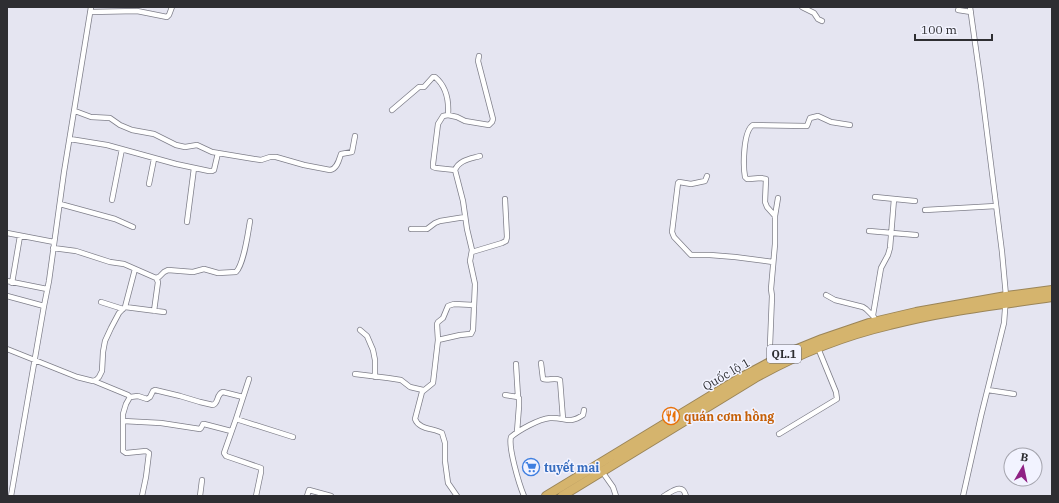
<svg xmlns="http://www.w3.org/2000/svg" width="1059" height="503" viewBox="0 0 1059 503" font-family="'IBM Plex Serif',serif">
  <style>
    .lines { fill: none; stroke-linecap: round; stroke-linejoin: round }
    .street-casing { stroke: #7f7f8a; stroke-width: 6 }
    .highway-casing { stroke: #9b8558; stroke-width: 10 }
    .street { stroke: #fff; stroke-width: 4.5 }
    .highway { stroke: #d5b46d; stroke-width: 8 }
    .labels { text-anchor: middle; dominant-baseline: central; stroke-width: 3; stroke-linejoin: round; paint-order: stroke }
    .shield { fill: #f2f3ff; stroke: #696970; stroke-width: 1 }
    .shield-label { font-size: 11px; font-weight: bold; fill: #2e2e32 }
    .street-label { font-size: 12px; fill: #2e2e32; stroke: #f2f3ff }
    .food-label { font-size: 12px; font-weight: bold; fill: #c56008; stroke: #f2f3ff; text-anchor: start }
    .shop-label { font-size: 12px; font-weight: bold; fill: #366cbe; stroke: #f2f3ff; text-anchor: start }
  </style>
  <rect width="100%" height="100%" fill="#e5e5f1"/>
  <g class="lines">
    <!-- street casing -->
    <g class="street-casing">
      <path id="street" d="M 802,7 L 814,13 L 818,19 L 822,21
        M 958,10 L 971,12
        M 90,12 L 137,11 L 167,17 L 169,15 L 172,7
        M 392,110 L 419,87 L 424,87 L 433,77 L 435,77 C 446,86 449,101 448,115
        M 75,111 L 91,117 L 110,118 L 120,125 L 132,130 L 154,134 L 176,145 L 185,147 L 197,145 L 212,152 L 254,159 L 261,160 L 270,157 L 276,157 L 304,165 L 330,170 C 337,169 339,160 341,154 L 352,152 L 355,136
        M 70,139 L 107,145 L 176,164 L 209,171 L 212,171 L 214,170 L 218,153
        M 455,170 C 459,160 470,159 480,156
        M 707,176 L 705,181 L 691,184 L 679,182 L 678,183 L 672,232 L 674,237 L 691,255 L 710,255 L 735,257 L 773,262
        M 149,184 L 154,159
        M 875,197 L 915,201
        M 112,200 L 122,149
        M 60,204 L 115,219 L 133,227
        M 925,210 L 996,206
        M 775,216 L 778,198
        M 187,222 L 194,168
        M 411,229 L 427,229 L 435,223 L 440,221 L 465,217
        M 869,231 L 916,235
        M 7,233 L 54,242
        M 53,248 L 76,251 L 110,262 L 124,264 L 156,278 L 159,277 L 164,272 L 168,270 L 193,272 L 204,269 L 218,273 L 236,272 C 244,264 248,233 250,221
        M 472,252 L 502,243 L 506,241 L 507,237 L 505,199
        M 7,281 L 47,289
        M 12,283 L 20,236
        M 826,295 L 835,300 L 863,307 L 866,309 L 874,317
        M 7,296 L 44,306
        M 101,302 L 123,309
        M 125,307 L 164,312
        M 154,311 L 158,282 L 156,278
        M 873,315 L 881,268 L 888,255 L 890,248 L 894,199
        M 360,330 L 367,336 L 373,350 L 375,360 L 375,377
        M 438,340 L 437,324 L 438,322 L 443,318 L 448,306 L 454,304 L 474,305
        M 7,349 L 77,377 L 93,381 L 96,380 L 99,377 L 102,371 L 103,352 L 105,341 L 111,328 L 119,313 L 125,307 L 135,269
        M 773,360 L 770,345 L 772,296 L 771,289 L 775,244 L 775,216 L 767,207 L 765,202 L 766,179 L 761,178 L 749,179 L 747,179 L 745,177 C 743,166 743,131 753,125 L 807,126 L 810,118 L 818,116 L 831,122 L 850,125
        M 541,363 L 543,379 C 548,381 554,377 560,380 L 563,419
        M 516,364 L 518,397
        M 355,374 L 388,378 L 401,380 L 410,387 L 423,390
        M 94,381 L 128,395 L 130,397 L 126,404 L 123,414 L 123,451 L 126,453 L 146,451 L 149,453 L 146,477 L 142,496
        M 988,390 L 1014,394
        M 505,395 L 518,397 L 519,398 L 519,406 L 517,432
        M 130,397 L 138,396 L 147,399 L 150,397 L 153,391 L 155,390 L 180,396 L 200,402 L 213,405 C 219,403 216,394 223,392 L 243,397
        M 236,419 L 249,379
        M 123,421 L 161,423 L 200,429 L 201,428 L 203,424 L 204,424 L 231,431
        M 779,434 L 837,399 L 836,392 L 818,348
        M 601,470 L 613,487 L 616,496
        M 11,496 L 44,306 L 49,281 L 64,172 L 91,7
        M 200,496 L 202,480
        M 256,496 L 261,472 L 261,468 L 226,456 L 224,453 L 236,419 L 293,437
        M 307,496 L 309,490 L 331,496
        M 457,496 L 448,483 L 445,461 L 445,443 L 442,433 C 434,428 419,430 415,419 L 422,392 L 433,383 L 438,340 L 460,335 L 470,334 L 471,334 L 473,330 L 475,284 L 470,261 L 472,250 L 467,229 L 463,201 L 455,170 L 436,168 L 433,167 L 433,164 L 438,124 L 443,116 L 448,115 L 457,117 L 465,121 L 489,125 L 492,122 L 493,119 L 478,61 L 479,56
        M 524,496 C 519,484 508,447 511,437 C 519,430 539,419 550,418 C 565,417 568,425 583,415 L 584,410
        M 664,496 C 669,493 678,486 683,490 C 685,492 685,494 686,496
        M 963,496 L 981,416 L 1004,323 L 1006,296 L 1002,252 L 981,85 L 970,7"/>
    </g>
    <!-- highway casing -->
    <g class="highway-casing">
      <path id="highway" d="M 546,496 L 740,378 L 785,354 L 822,339 L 869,323 L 916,312 L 1006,296 L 1052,290
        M 562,496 L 755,378 C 798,354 843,336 890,325 C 943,311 998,305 1052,297"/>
    </g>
    <!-- street -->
    <use href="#street" class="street"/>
    <!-- highway -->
    <use href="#highway" class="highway"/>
  </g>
  <!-- icons -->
  <defs>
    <g id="restaurant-ring" transform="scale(0.9)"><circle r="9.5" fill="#f2f3ff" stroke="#e8710a" stroke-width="1.5"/><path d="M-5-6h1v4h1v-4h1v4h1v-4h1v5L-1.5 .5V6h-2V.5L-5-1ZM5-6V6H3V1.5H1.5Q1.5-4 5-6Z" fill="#e8710a"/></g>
    <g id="supermarket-ring" transform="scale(0.9)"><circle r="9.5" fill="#f2f3ff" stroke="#3f7fe0" stroke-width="1.5"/><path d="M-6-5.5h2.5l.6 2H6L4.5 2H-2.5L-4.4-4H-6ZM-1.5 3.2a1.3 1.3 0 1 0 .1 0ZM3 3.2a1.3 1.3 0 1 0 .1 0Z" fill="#3f7fe0"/></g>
  </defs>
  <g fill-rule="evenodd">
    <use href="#restaurant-ring" x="671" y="416"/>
    <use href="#supermarket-ring" x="531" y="467"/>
  </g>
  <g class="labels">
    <!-- shield labels -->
    <rect class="shield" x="767" y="345" width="34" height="18" rx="3"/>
    <g class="shield-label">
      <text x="784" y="354">QL.1</text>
    </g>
    <!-- street labels -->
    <g class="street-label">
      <text transform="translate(726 374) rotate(-30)">Quốc lộ 1</text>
    </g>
    <!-- food labels -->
    <g class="food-label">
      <text x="684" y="416">quán cơm hồng</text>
    </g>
    <!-- shop labels -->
    <g class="shop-label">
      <text x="544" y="467">tuyết mai</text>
    </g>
  </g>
  <!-- border -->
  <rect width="1059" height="503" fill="none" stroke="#2e2e32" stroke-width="16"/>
  <!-- north arrow -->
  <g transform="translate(1023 467) rotate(9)"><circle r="19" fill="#f2f3ff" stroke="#a4a4ad"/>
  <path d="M0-3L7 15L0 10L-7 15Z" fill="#8f2184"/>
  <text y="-6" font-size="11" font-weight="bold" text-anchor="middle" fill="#2e2e32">B</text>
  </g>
  <!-- scale -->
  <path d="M915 34v6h77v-6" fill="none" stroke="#2e2e32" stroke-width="2"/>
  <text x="921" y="34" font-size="12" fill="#2e2e32" stroke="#f2f3ff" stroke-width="3" paint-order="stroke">100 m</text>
</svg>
